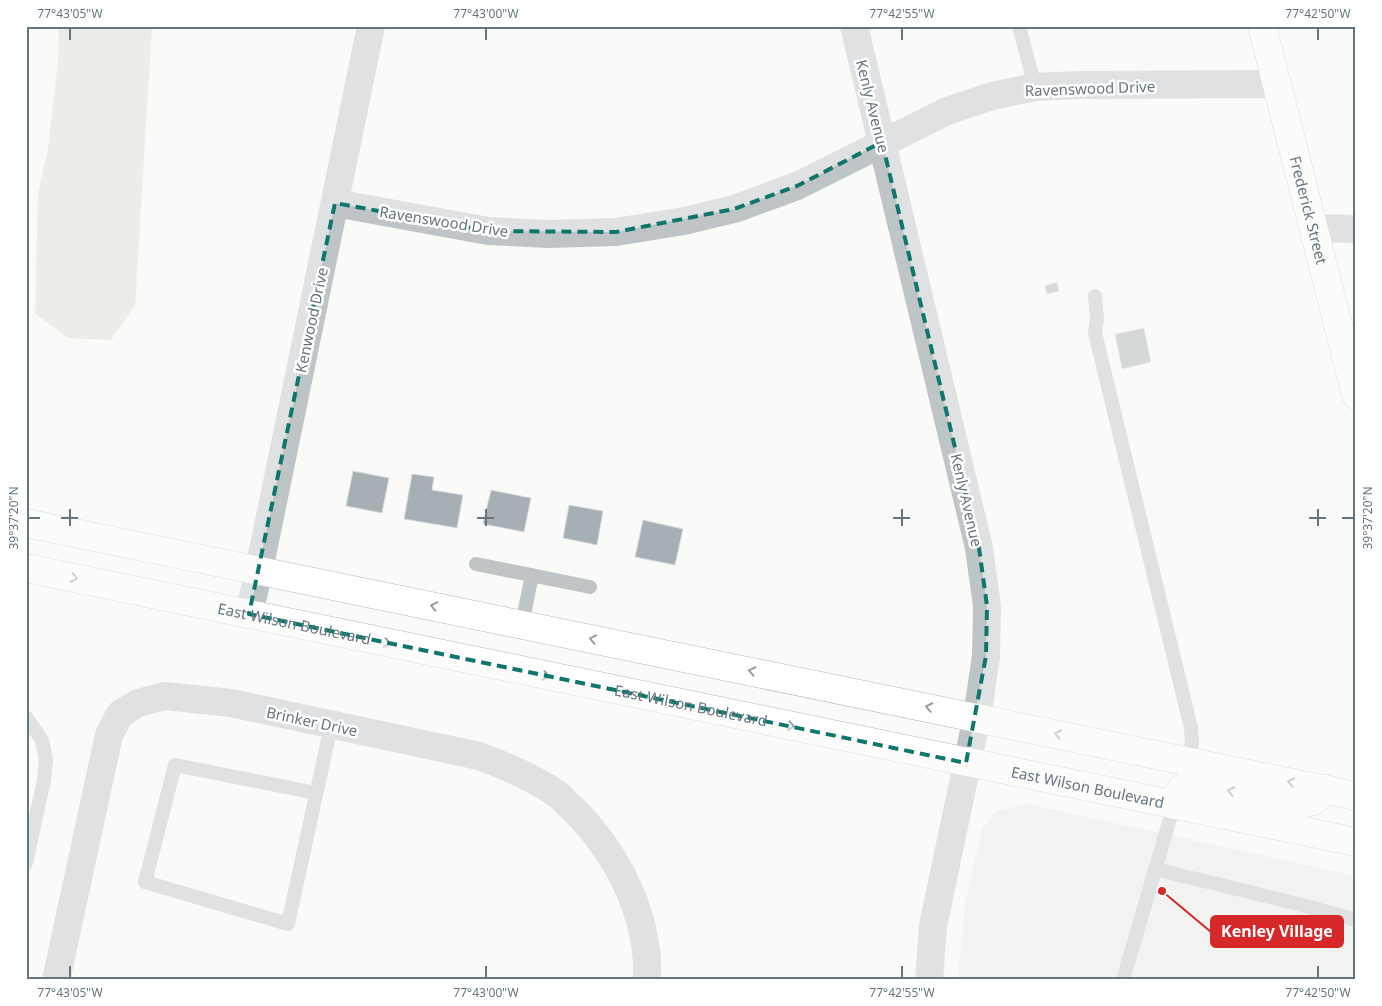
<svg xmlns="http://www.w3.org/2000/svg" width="1382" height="1006" viewBox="0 0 1382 1006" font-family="'Noto Sans',sans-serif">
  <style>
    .built { fill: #e8e9e8 }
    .green { fill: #daded7 }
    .building { fill: #a6afb4; stroke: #dcdcda }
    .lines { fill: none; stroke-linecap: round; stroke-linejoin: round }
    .primary-casing { stroke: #b3b8bc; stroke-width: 29 }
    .lane { stroke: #bfc4c7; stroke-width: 14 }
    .street { stroke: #bfc4c7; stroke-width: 28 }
    .primary { stroke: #fff; stroke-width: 28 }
    .oneway { stroke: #949fa6 }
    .marked { fill: none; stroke: #0f766e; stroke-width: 4; stroke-dasharray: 10 6; stroke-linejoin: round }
    .ticks { fill: none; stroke: #667680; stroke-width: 2 }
    .labels { text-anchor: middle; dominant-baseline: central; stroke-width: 5; stroke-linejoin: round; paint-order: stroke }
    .street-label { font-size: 15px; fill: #667680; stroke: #fff }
    .leader { fill: none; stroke: #d62828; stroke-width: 2 }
    .callout-dot { fill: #d62828; stroke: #fff; stroke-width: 2 }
    .callout { fill: #d62828; stroke: #d62828; stroke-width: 2 }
    .callout-label { font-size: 16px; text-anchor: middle; font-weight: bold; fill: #fff }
    .neatline { fill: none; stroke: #667680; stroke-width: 2 }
    .ticks-label { font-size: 12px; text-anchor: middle; fill: #667680 }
  </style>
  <rect width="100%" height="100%" fill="#fafaf8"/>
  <!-- built -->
  <path class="built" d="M 1027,804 L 1356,876 L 1356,980 L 958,980 L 965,905 L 982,830 L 996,811 Z"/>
  <!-- green -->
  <path class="green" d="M 59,26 L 152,26 L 135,305 L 111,340 L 69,338 L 35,314 L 38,193 L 48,149 L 58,62 Z"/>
  <!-- building -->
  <path class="building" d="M 1057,282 L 1059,291 L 1047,294 L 1045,286 Z
    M 1144,328 L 1151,362 L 1122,369 L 1115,334 Z
    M 353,471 L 389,478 L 382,513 L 346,506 Z
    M 412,474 L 434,477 L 432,490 L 463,495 L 457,528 L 404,519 Z
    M 491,490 L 531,498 L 524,532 L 483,524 Z
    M 569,505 L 603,511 L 597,545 L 563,538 Z
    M 643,520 L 683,529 L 675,565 L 635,557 Z"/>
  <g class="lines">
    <!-- primary casing -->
    <g class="primary-casing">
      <g id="primary">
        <path id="s1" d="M 1262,26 L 1356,395"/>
        <path d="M 26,523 L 1356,796"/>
        <path id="s2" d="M 26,568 L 1356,842"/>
        <path d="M 1174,805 C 1178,795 1180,787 1190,783 L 1296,805 L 1314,801 L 1325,789"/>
      </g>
    </g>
    <!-- lane -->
    <path class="lane" d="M 1019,26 L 1035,87
      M 1095,296 L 1097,319 L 1095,333 L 1191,728 L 1192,742 L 1189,761
      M 476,564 L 590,587
      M 522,624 L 532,575
      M 26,717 L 42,740 L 46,759 L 44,780 L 26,863
      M 316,793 L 175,765 L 145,882 L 288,924 L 331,726
      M 1155,869 L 1298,904 L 1356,920
      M 1123,980 L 1174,805"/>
    <!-- street -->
    <path class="street" d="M 854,26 L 979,548 L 987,606 L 986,656 L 977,717 L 933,926 L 929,980
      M 335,203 L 488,231 L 548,234 L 616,232 L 684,221 L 734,209 L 797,186 L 947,111 L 992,96 L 1035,87 L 1078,85 L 1276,84
      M 1314,228 L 1356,229
      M 249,614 L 259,570 L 371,26
      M 56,980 L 109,735 L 120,714 L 138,703 L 165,696 L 231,703 L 479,756 C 505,766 530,776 554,792 C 561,796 567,804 574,810 C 618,854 650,917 647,980"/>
    <!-- primary -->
    <use href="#primary" class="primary"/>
  </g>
  <!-- one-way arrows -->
  <defs><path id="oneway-chevron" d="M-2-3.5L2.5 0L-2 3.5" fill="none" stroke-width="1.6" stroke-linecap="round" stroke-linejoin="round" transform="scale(1.25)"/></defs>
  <g class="oneway">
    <use href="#oneway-chevron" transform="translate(74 578) rotate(12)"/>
    <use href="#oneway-chevron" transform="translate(434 606) rotate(-168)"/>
    <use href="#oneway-chevron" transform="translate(593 639) rotate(-168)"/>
    <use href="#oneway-chevron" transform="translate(387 643) rotate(12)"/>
    <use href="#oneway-chevron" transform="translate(752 671) rotate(-168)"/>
    <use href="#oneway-chevron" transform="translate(546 676) rotate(12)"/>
    <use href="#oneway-chevron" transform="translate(929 707) rotate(-168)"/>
    <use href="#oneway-chevron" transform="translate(791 726) rotate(12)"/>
    <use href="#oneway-chevron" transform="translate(1058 734) rotate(-168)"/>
    <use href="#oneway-chevron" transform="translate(1291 782) rotate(-168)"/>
    <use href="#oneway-chevron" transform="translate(1231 791) rotate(-168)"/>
  </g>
  <!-- marked area -->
  <path d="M0 0H1382V1006H0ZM 882,142 L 979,548 L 987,606 L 986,656 L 966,763 L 249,614 L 335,203 L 488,231 L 616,232 L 734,209 L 797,186 Z" fill="#fafaf8" fill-opacity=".55" fill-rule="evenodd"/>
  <path class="marked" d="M 882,142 L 979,548 L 987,606 L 986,656 L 966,763 L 249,614 L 335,203 L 488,231 L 616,232 L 734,209 L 797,186 Z"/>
  <!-- ticks -->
  <path class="ticks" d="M 70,28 L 70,40M 486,28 L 486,40M 902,28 L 902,40M 1318,28 L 1318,40M 70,509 L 70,526M 486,509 L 486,526M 902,509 L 902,526M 1318,509 L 1318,526M 28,518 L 40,518M 61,518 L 78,518M 477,518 L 494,518M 893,518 L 910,518M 1309,518 L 1326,518M 1342,518 L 1354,518M 70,966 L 70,978M 486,966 L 486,978M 902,966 L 902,978M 1318,966 L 1318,978"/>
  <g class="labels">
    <!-- street labels -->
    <g class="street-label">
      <text transform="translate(1090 88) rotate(-2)">Ravenswood Drive</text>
      <text transform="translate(873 106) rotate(76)">Kenly Avenue</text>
      <text stroke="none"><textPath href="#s1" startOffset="190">Frederick Street</textPath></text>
      <text transform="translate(444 221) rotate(9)">Ravenswood Drive</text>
      <text transform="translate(311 320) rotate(-78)">Kenwood Drive</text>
      <text transform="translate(967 500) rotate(77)">Kenly Avenue</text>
      <text stroke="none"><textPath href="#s2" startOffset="274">East Wilson Boulevard</textPath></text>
      <text stroke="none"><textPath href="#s2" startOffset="679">East Wilson Boulevard</textPath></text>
      <text transform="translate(312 721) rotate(12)">Brinker Drive</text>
      <text stroke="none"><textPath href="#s2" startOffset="1084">East Wilson Boulevard</textPath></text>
    </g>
  </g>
  <!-- callouts -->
  <path class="leader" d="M1162 891L1211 932"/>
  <circle class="callout-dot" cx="1162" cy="891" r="5"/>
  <rect class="callout" x="1211" y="916" width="132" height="31" rx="5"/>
  <g class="callout-label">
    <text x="1277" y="937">Kenley Village</text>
  </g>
  <!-- border -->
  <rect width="1382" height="1006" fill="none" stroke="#ffffff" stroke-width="55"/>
  <rect x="28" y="28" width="1326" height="950" class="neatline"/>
  <g class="ticks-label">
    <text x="70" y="18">77°43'05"W</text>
    <text x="486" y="18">77°43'00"W</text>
    <text x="902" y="18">77°42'55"W</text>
    <text x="1318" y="18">77°42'50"W</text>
    <text transform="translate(14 518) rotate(-90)" y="4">39°37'20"N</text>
    <text transform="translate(1368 518) rotate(-90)" y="4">39°37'20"N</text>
    <text x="70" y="997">77°43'05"W</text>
    <text x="486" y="997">77°43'00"W</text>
    <text x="902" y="997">77°42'55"W</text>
    <text x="1318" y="997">77°42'50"W</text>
  </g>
</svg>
